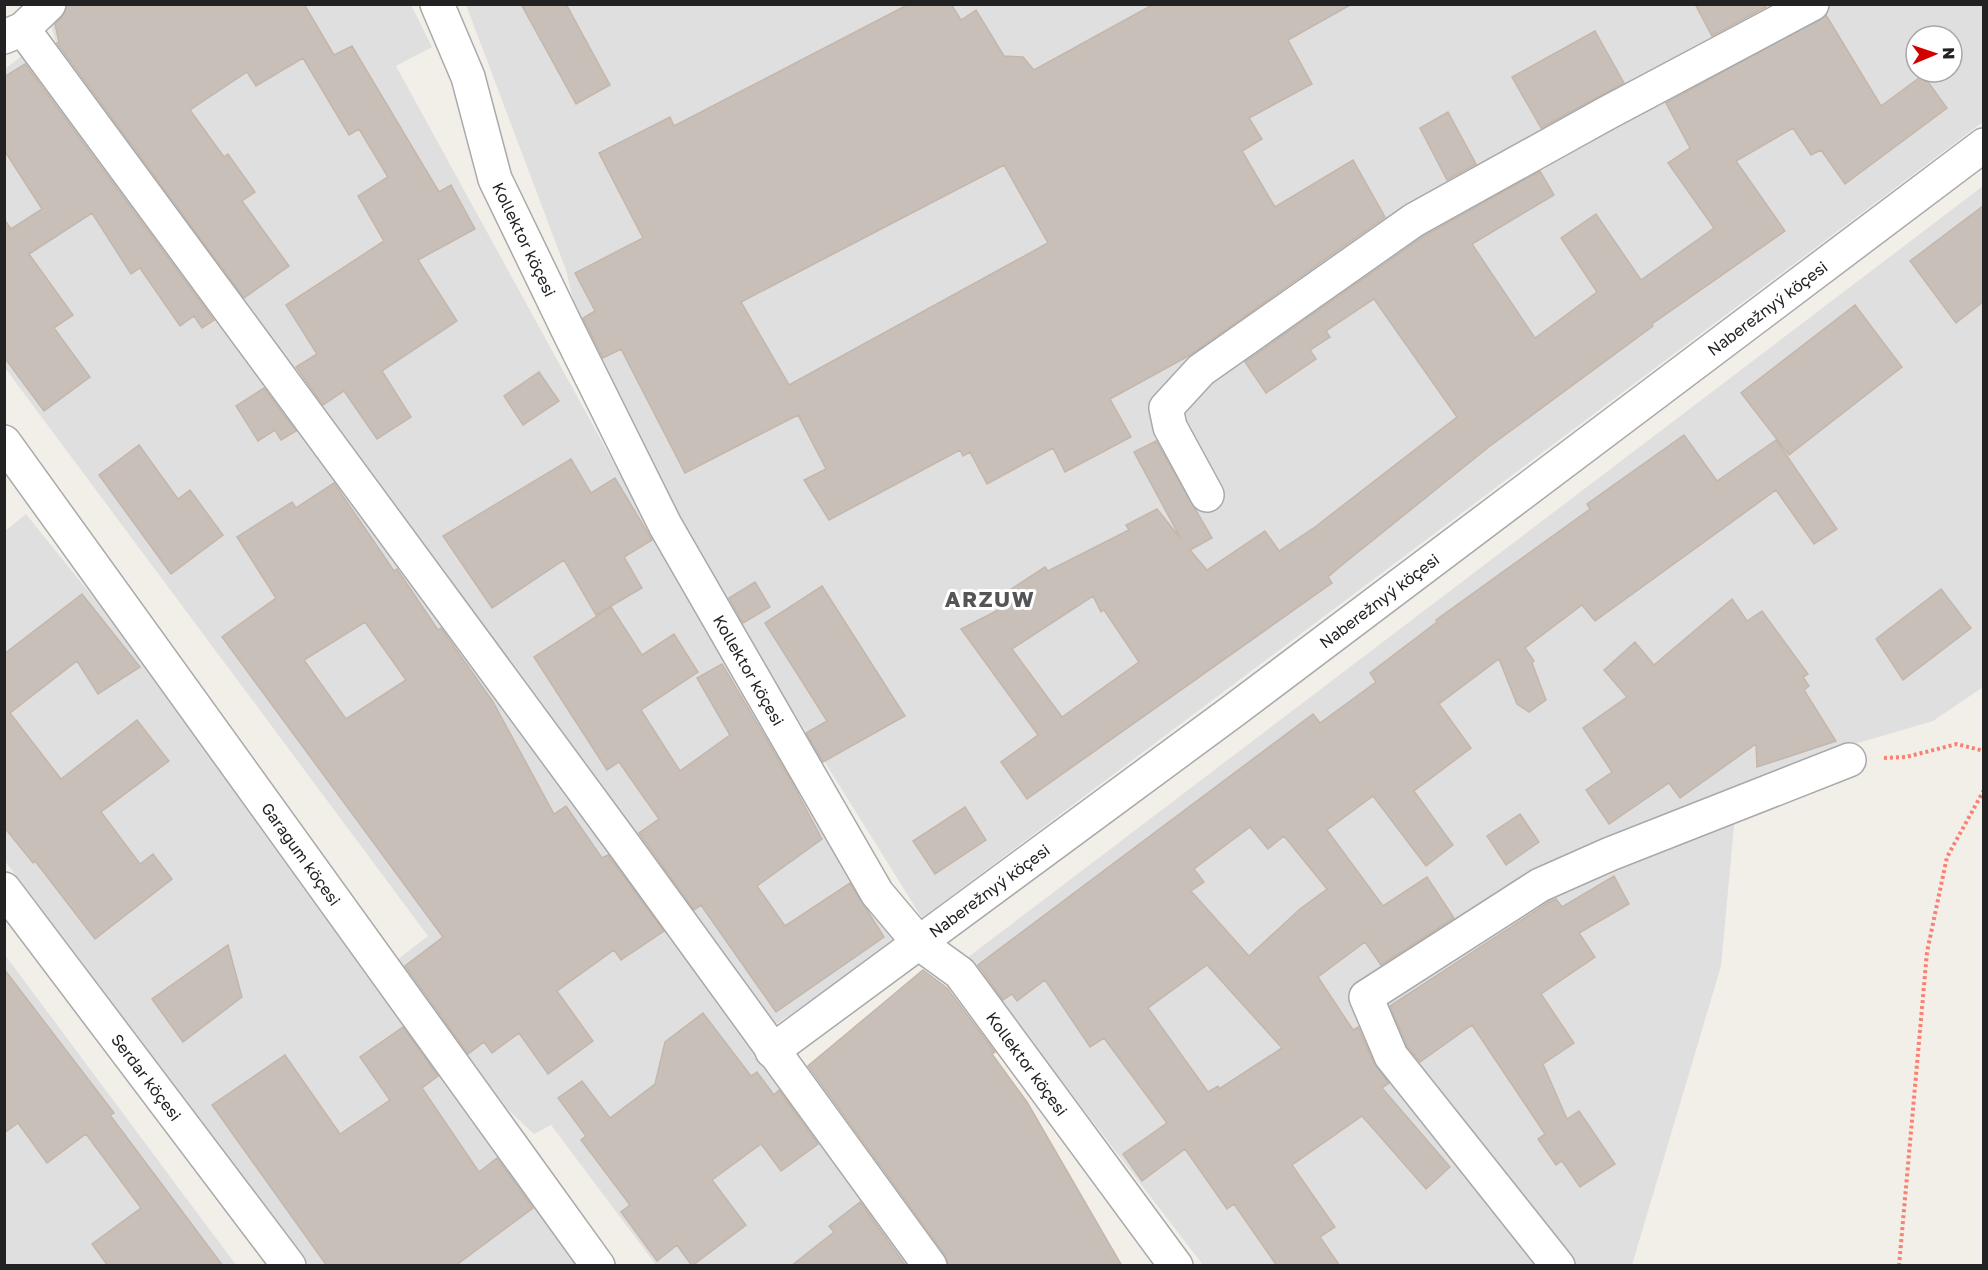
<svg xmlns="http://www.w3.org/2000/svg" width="1988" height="1270" viewBox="0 0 1988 1270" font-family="'Golos Text',sans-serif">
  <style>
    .residential { fill: #e0dfdf; fill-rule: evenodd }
    .building { fill: #c7bfb8; stroke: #c4b6ab; stroke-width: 1.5; fill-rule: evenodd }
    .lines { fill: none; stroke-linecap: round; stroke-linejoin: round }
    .street-casing { stroke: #a9a9a9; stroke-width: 36 }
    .path { stroke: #fa8072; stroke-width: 4; stroke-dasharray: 3 3; stroke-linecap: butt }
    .street { stroke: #fff; stroke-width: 33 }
    .labels { text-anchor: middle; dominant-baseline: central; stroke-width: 6; stroke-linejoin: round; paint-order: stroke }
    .street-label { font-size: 16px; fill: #222; stroke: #fff }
    .district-label { font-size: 22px; font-weight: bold; letter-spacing: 1.5px; fill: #555; stroke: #fff }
  </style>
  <rect width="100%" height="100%" fill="#f2efe9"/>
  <!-- residential -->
  <path class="residential" d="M 59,5 L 411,5 L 432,47 L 396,66 L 618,471 L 829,833 L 896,942 L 769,1029 L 59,53 L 50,22 Z
    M 466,5 L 1983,5 L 1983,122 L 922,918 L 683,535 L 577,317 L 566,270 ZM 1916,36 L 1952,36 L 1952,72 L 1916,72 Z
    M 24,54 L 58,87 L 909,1265 L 656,1265 L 551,1125 L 534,1134 L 463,1068 L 389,966 L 428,936 L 5,368 L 5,69 Z
    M 1983,186 L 1983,687 L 1933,721 L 1858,743 L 1737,794 L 1721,966 L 1632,1265 L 1203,1265 L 967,958 Z
    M 26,514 L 101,607 L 588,1265 L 309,1265 L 5,861 L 5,531 Z
    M 5,955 L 236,1265 L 5,1265 Z"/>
  <!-- building -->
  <path class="building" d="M 67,4 L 304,4 L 334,55 L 352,46 L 439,192 L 451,185 L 475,229 L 418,260 L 457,321 L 382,371 L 411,417 L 377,439 L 344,391 L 323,405 L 296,367 L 317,354 L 286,305 L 384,241 L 358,196 L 388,177 L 359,129 L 349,135 L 303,58 L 256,86 L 247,72 L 190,110 L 224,157 L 228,154 L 255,192 L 242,201 L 289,266 L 244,298 L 57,43 L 59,42 L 55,24 L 62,17 Z
    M 521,4 L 566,4 L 610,85 L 576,104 Z
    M 909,4 L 951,4 L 961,20 L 976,10 L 1004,56 L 1023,57 L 1034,70 L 1154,4 L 1352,4 L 1288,40 L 1312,84 L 1249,118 L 1262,139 L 1242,151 L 1275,207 L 1353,160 L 1385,217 L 1190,355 L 1110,399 L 1131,437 L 1065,472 L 1053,448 L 987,484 L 970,452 L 963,456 L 960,450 L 829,520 L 804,480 L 826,469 L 798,415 L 685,473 L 621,349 L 603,358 L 583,318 L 595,311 L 575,273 L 643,238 L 599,153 L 670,117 L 674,126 ZM 1004,165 L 1048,243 L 789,385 L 741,302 Z
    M 1695,4 L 1764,4 L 1766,7 L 1712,36 Z
    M 1826,15 L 1881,106 L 1923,75 L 1947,108 L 1845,184 L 1821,150 L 1811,155 L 1793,128 L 1736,161 L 1785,231 L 1652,324 L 1653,326 L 1490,446 L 1342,565 L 1328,577 L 1332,583 L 1027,799 L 1001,762 L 1038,735 L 961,629 L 1012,603 L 1005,593 L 1045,567 L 1048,571 L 1129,530 L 1126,525 L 1157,509 L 1181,539 L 1134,452 L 1156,441 L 1212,538 L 1190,550 L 1207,570 L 1265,531 L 1279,551 L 1315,527 L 1457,417 L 1374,299 L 1326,331 L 1330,337 L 1310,350 L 1316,359 L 1266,393 L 1245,362 L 1424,236 L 1540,171 L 1554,195 L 1472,244 L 1535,338 L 1597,292 L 1561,238 L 1596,214 L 1641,280 L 1714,228 L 1668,163 L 1690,148 L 1666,103 ZM 1093,596 L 1101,612 L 1104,610 L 1139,662 L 1062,717 L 1012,649 Z
    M 1595,31 L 1624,83 L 1541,128 L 1512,77 Z
    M 25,64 L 214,320 L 202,328 L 194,316 L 180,326 L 140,268 L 131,274 L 92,213 L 29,254 L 73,315 L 54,328 L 90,377 L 44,411 L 4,357 L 4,219 L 11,229 L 42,209 L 4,150 L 4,77 Z
    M 1448,112 L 1476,164 L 1447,180 L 1420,128 Z
    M 1983,206 L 1983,302 L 1956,323 L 1910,261 Z
    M 1855,305 L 1902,367 L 1789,455 L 1741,393 Z
    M 539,372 L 559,401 L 523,425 L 504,396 Z
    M 264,388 L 296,431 L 281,440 L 275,430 L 258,441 L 236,406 Z
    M 1684,435 L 1717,481 L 1776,440 L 1837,529 L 1814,544 L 1776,490 L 1595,621 L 1582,605 L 1525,648 L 1534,661 L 1532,663 L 1546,700 L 1529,712 L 1517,704 L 1499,659 L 1439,704 L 1471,748 L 1414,791 L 1453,845 L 1426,866 L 1373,796 L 1327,830 L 1383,906 L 1427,877 L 1454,918 L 1381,965 L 1365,942 L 1318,977 L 1353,1030 L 1358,1027 L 1374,1063 L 1389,1083 L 1382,1088 L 1450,1167 L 1426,1189 L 1362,1116 L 1292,1165 L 1335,1227 L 1320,1237 L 1340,1266 L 1277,1266 L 1234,1204 L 1227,1209 L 1185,1149 L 1142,1181 L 1123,1154 L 1167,1123 L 1104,1038 L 1090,1047 L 1045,980 L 1017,1001 L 1012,994 L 1003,1000 L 978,965 L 1313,714 L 1320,723 L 1376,682 L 1370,673 L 1437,622 L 1436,620 L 1590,509 L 1587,504 ZM 1250,827 L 1268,849 L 1284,836 L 1327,889 L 1300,909 L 1249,956 L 1191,891 L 1204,882 L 1194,869 ZM 1207,965 L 1282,1048 L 1219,1089 L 1218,1086 L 1208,1092 L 1148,1008 Z
    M 139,445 L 178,499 L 190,490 L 223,535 L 171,574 L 99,475 Z
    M 571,459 L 591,493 L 615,478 L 652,540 L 624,557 L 642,588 L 596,615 L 564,560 L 492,608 L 443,536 Z
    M 334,483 L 394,571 L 397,569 L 438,630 L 441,628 L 493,702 L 554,814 L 566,806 L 602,858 L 608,855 L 664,931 L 621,960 L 614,950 L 557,991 L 593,1041 L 548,1074 L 519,1033 L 492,1053 L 484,1042 L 468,1054 L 405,966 L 443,937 L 222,637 L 276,598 L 237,537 L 292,502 L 296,508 ZM 365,622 L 406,680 L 346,719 L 304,660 Z
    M 755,582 L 770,607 L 743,623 L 729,598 Z
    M 822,586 L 905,716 L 823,762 L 806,733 L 827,721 L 765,623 Z
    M 1941,589 L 1971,628 L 1903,680 L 1876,639 Z
    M 82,594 L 140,667 L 98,694 L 77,661 L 10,713 L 61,779 L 137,720 L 169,761 L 101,812 L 140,864 L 153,854 L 172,879 L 95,939 L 35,861 L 33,863 L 4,827 L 4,654 Z
    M 1732,599 L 1747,621 L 1762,611 L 1808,674 L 1803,677 L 1809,686 L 1804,690 L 1836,741 L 1757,767 L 1756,744 L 1680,798 L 1669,783 L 1609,824 L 1586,790 L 1612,772 L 1583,728 L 1627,697 L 1604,670 L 1635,642 L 1654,665 Z
    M 611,607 L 642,655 L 674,634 L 698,672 L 641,710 L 680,771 L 730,735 L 697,678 L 722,664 L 791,781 L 822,839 L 757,886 L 785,926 L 850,883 L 884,937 L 776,1012 L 701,905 L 694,910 L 639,833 L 659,819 L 619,762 L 607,770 L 534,657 Z
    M 965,807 L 986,840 L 935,874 L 913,841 Z
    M 1520,814 L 1539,842 L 1506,865 L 1487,836 Z
    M 1614,876 L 1629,904 L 1579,933 L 1595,957 L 1541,994 L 1574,1043 L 1543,1064 L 1567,1119 L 1579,1111 L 1615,1164 L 1580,1187 L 1562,1161 L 1556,1165 L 1538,1139 L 1545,1134 L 1472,1025 L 1420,1062 L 1407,1046 L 1390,1006 L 1549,902 L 1556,899 L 1562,907 Z
    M 228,945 L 242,997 L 183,1042 L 152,999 Z
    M 4,969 L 114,1113 L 110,1115 L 223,1266 L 108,1266 L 92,1244 L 141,1208 L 86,1134 L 47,1163 L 18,1123 L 4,1133 Z
    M 923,970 L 947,988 L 995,1052 L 992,1054 L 1027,1102 L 1122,1266 L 948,1266 L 945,1255 L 808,1066 Z
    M 703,1013 L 751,1076 L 757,1072 L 774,1095 L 779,1090 L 818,1144 L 781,1171 L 761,1144 L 712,1180 L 746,1225 L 692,1266 L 677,1245 L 657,1261 L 621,1212 L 630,1205 L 581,1140 L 586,1136 L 558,1098 L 582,1081 L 610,1118 L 655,1084 L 665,1042 Z
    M 403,1027 L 438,1076 L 422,1088 L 479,1172 L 497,1158 L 533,1208 L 455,1266 L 327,1266 L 212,1105 L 285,1055 L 340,1134 L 390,1100 L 360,1057 Z
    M 860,1202 L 906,1266 L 791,1266 L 834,1232 L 829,1226 Z"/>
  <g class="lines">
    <!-- street casing -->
    <g class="street-casing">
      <g id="street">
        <path id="s1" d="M 437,4 L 468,77 L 495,179 L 567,328 L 665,525 L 877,893 L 920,944 L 960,973 L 1176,1266"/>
        <path d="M 23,29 L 624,845 L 930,1266"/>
        <path d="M 4,37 L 23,29 L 49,4"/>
        <path id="s2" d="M 4,442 L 598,1266"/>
        <path d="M 1207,495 L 1170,427 L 1166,408 L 1201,370 L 1414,220 L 1607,113 L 1812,4"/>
        <path id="s3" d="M 4,889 L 289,1266"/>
        <path id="s4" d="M 772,1051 L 1233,711 L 1984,145"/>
        <path d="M 1558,1266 L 1391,1056 L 1366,997 L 1540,885 L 1610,854 L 1849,760"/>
      </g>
    </g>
    <!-- path -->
    <path class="path" d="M 1884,758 L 1906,757 L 1957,744 L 1984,751
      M 1899,1266 L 1927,952 L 1947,857 L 1984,790"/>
    <!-- street -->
    <use href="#street" class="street"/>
  </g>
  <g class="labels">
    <!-- street labels -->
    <g class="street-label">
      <text stroke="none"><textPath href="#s1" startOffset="252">Kollektor köçesi</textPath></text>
      <text stroke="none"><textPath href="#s4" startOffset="1242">Naberežnyý köçesi</textPath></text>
      <text stroke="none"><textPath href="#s4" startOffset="756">Naberežnyý köçesi</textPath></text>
      <text stroke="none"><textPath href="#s1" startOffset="738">Kollektor köçesi</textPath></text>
      <text stroke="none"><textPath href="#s2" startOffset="508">Garagum köçesi</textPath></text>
      <text stroke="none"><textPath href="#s4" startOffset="270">Naberežnyý köçesi</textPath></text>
      <text stroke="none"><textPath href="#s1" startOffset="1224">Kollektor köçesi</textPath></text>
      <text stroke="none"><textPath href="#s3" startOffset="236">Serdar köçesi</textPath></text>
    </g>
    <!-- district labels -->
    <g class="district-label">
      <text x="990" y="598">ARZUW</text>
    </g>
  </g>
  <!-- border -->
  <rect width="1988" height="1270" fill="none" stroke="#222222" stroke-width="12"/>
  <!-- north arrow -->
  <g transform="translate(1934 54) rotate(88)"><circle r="28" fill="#ffffff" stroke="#a7a7a7" stroke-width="1.5"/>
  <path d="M0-4.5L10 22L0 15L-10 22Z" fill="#d40000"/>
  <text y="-9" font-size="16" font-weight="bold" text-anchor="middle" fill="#222222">N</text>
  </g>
</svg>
